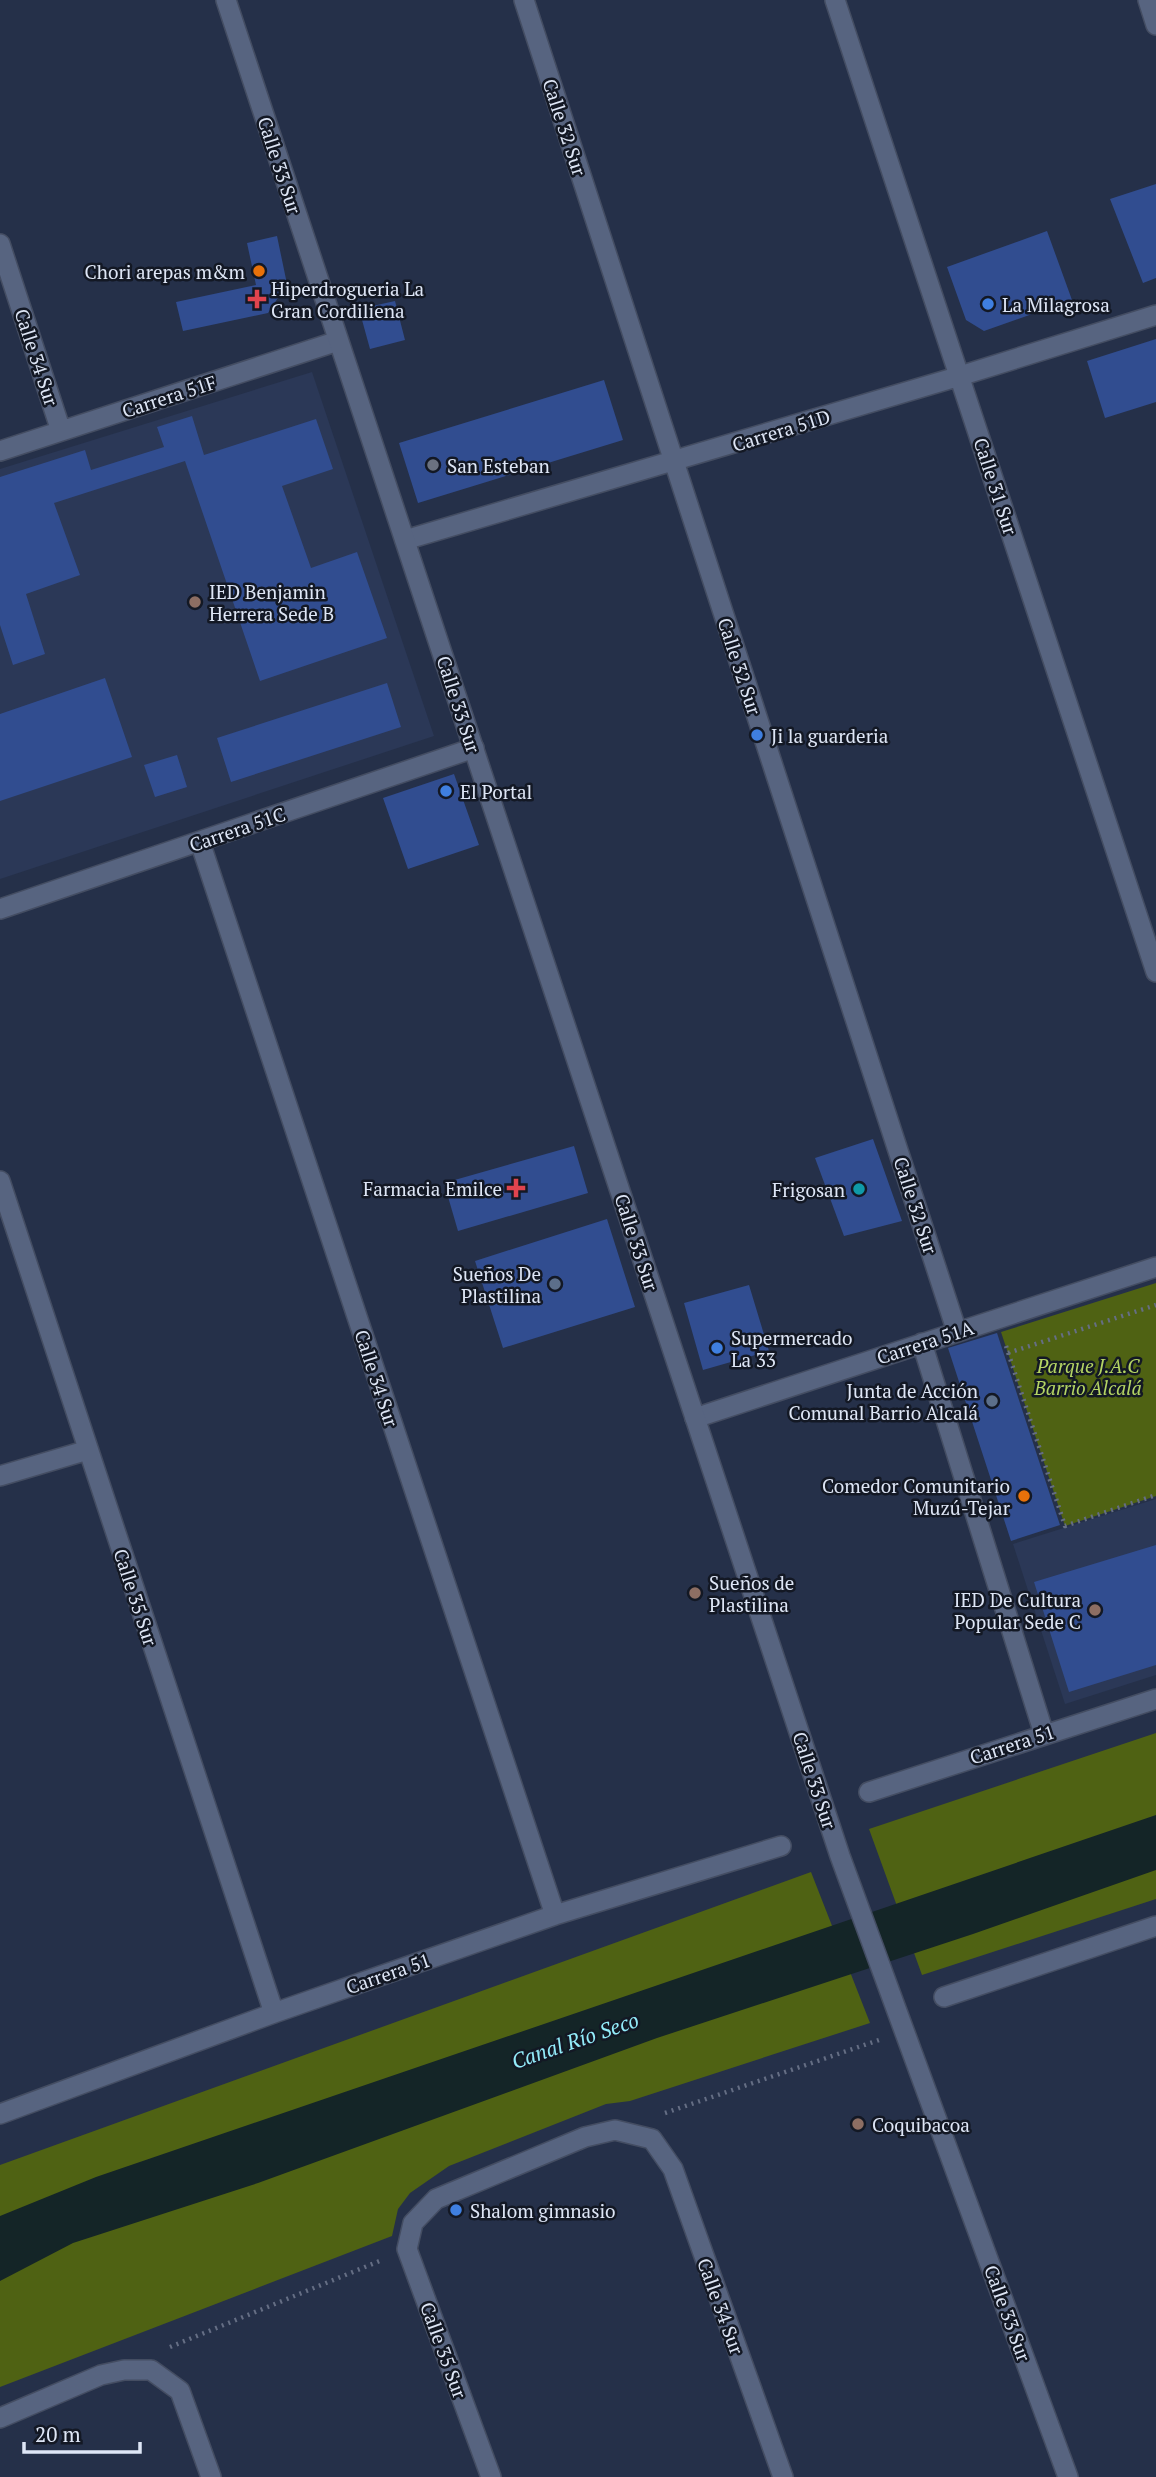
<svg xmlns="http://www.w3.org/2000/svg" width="1156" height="2477" viewBox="0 0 1156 2477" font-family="'PT Serif',serif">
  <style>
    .built { fill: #2b3857 }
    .green { fill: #4f6213 }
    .water { fill: #142527 }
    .building { fill: #314d90 }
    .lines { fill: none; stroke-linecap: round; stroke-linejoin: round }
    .minor-casing { stroke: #444d62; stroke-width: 22 }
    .tertiary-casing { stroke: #444d62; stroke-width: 22 }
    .path { stroke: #656e84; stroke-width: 4.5; stroke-dasharray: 2 5; stroke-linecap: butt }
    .minor { stroke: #576480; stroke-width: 19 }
    .tertiary { stroke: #576480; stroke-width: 19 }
    .food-dot { fill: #e8710a; stroke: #131824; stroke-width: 2.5 }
    .health-dot { fill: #e0444e; stroke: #131824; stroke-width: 2.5 }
    .shop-dot { fill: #3f7fe0; stroke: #131824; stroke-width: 2.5 }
    .worship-dot { fill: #6b7280; stroke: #131824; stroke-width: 2.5 }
    .education-dot { fill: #8d6e63; stroke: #131824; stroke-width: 2.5 }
    .culture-dot { fill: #0f9aa8; stroke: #131824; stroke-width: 2.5 }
    .service-dot { fill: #5c6f8a; stroke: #131824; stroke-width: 2.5 }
    .labels { text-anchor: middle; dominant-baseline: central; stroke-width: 5; stroke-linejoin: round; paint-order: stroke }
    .street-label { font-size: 19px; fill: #dee6f6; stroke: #131824 }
    .poi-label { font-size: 19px; fill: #dee6f6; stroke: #131824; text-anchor: start }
    .park-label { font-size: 19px; font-style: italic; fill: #b5d564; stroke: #131824 }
    .water-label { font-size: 21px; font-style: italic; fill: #93ecfa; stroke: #131824 }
  </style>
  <rect width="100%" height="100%" fill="#253049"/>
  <!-- built -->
  <path class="built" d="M 312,372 L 434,736 L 0,879 L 0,469 Z
    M 1156,1499 L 1156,1675 L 1065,1704 L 1013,1544 Z"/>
  <!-- green -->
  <path class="green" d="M 1156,1283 L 1156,1496 L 1065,1526 L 1001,1332 Z
    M 1156,1733 L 1156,1899 L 922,1975 L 869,1829 Z
    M 811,1872 L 870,2023 L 630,2101 L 606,2104 L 449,2166 L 410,2193 L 398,2209 L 392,2236 L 0,2387 L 0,2165 Z"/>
  <!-- water -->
  <path class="water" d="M 1156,1815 L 1156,1870 L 973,1934 L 657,2038 L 258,2183 L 73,2243 L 0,2281 L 0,2216 L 96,2177 Z"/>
  <!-- building -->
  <path class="building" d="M 1156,184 L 1156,278 L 1143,283 L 1110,199 Z
    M 1047,231 L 1072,300 L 984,331 L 966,320 L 947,267 Z
    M 277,236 L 287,284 L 268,313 L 183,331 L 176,302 L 256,285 L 247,243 Z
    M 395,301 L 405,340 L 370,349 L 359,309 Z
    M 1156,339 L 1156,402 L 1105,418 L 1087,361 Z
    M 604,380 L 623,440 L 418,503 L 399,443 Z
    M 192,416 L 204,455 L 316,419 L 333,469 L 282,486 L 311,568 L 357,552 L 387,638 L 260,681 L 185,461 L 54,503 L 80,575 L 26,594 L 45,654 L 13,665 L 0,625 L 0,477 L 85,450 L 91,470 L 164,447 L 157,427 Z
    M 105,678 L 132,757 L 0,801 L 0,714 Z
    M 387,683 L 401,727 L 231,782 L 217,738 Z
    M 177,755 L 187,787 L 155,797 L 144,765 Z
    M 454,774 L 479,845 L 408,869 L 383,798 Z
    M 873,1139 L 902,1221 L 844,1236 L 815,1158 Z
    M 574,1146 L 588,1193 L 458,1231 L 444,1183 Z
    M 607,1219 L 635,1307 L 503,1348 L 475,1261 Z
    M 749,1285 L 769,1351 L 703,1370 L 684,1303 Z
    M 997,1333 L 1060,1525 L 1011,1541 L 948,1348 Z
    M 1156,1545 L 1156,1665 L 1069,1692 L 1034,1582 Z"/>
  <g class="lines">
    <!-- minor casing -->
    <g class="minor-casing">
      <path id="minor" d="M 524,0 L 957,1332
        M 835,0 L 1156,972
        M 1148,0 L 1156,25
        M 0,244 L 61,431
        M 0,451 L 338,341
        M 405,540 L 960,376 L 1156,315
        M 200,842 L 555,1915
        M 0,909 L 474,748
        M 0,1181 L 274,2013
        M 922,1343 L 1044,1734
        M 695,1418 L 1156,1267
        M 0,1476 L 88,1450
        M 869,1792 L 1156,1699
        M 944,1997 L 1156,1926
        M 0,2114 L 274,2013 L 555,1915 L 781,1846
        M 0,2418 L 101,2375 L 124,2370 L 151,2370 L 180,2391 L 211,2477
        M 491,2477 L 407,2249 L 413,2223 L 436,2199 L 585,2137 L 615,2130 L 652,2139 L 673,2169 L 783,2477"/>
    </g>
    <!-- tertiary casing -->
    <g class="tertiary-casing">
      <path id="tertiary" d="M 226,0 L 840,1856 L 1068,2477"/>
    </g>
    <!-- path -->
    <path class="path" d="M 1006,1346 L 1065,1526 L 1156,1495
      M 1008,1353 L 1156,1305
      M 665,2113 L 879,2040
      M 170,2347 L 382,2260"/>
    <!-- minor -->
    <use href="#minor" class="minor"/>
    <!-- tertiary -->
    <use href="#tertiary" class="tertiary"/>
  </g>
  <!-- markers -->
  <g class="food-dot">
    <circle cx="259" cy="271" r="7"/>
    <circle cx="1024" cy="1496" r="7"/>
  </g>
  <g class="health-dot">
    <path d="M253.5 288.5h7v7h7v7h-7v7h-7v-7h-7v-7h7z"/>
    <path d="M512.5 1177.5h7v7h7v7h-7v7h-7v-7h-7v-7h7z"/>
  </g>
  <g class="shop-dot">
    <circle cx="988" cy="304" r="7"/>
    <circle cx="757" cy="735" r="7"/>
    <circle cx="446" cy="791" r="7"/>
    <circle cx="717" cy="1348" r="7"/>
    <circle cx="456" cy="2210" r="7"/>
  </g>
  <circle class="worship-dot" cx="433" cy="465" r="7"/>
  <g class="education-dot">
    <circle cx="195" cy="602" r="7"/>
    <circle cx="695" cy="1593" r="7"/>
    <circle cx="1095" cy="1610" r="7"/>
    <circle cx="858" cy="2124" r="7"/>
  </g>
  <circle class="culture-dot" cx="859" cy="1189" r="7"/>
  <g class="service-dot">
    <circle cx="555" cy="1284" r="7"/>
    <circle cx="992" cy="1401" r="7"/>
  </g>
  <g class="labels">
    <!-- street labels -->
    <g class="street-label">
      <text transform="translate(565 127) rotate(72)">Calle 32 Sur</text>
      <text transform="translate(280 165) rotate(72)">Calle 33 Sur</text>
      <text transform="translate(37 357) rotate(72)">Calle 34 Sur</text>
      <text transform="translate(169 396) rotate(-18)">Carrera 51F</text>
      <text transform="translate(781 430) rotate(-17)">Carrera 51D</text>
      <text transform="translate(996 486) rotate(72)">Calle 31 Sur</text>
      <text transform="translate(740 666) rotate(72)">Calle 32 Sur</text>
      <text transform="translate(459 704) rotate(72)">Calle 33 Sur</text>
      <text transform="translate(237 829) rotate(-19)">Carrera 51C</text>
      <text transform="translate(916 1205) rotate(72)">Calle 32 Sur</text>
      <text transform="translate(637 1242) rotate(72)">Calle 33 Sur</text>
      <text transform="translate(925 1342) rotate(-18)">Carrera 51A</text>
      <text transform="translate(377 1378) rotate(72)">Calle 34 Sur</text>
      <text transform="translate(136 1597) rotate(72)">Calle 35 Sur</text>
      <text transform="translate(1012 1744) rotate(-18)">Carrera 51</text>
      <text transform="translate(815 1780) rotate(72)">Calle 33 Sur</text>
      <text transform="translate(388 1973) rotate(-19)">Carrera 51</text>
      <text transform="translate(721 2306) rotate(70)">Calle 34 Sur</text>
      <text transform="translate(1008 2313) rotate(70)">Calle 33 Sur</text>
      <text transform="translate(444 2350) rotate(70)">Calle 35 Sur</text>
    </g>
    <!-- poi labels -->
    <g class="poi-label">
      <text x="245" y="271" text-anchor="end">Chori arepas m&amp;m</text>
      <text x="271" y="288">Hiperdrogueria La<tspan x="271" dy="22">Gran Cordiliena</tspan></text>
      <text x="1002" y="304">La Milagrosa</text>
      <text x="447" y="465">San Esteban</text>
      <text x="209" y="591">IED Benjamin<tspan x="209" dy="22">Herrera Sede B</tspan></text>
      <text x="771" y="735">Ji la guarderia</text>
      <text x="460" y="791">El Portal</text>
      <text x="502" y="1188" text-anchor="end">Farmacia Emilce</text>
      <text x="845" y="1189" text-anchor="end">Frigosan</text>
      <text x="541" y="1273" text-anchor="end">Sueños De<tspan x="541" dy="22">Plastilina</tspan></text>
      <text x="731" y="1337">Supermercado<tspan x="731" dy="22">La 33</tspan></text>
      <text x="978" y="1390" text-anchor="end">Junta de Acción<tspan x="978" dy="22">Comunal Barrio Alcalá</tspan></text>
      <text x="1010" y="1485" text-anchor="end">Comedor Comunitario<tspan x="1010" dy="22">Muzú-Tejar</tspan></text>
      <text x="709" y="1582">Sueños de<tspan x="709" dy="22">Plastilina</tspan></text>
      <text x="1081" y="1599" text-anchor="end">IED De Cultura<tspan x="1081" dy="22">Popular Sede C</tspan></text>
      <text x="872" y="2124">Coquibacoa</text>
      <text x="470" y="2210">Shalom gimnasio</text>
    </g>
    <!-- park labels -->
    <g class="park-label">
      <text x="1088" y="1365">Parque J.A.C<tspan x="1088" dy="22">Barrio Alcalá</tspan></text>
    </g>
    <!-- water labels -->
    <g class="water-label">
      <text transform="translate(575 2040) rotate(-19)">Canal Río Seco</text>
    </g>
  </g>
  <!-- scale -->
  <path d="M24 2442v10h116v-10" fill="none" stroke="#dee6f6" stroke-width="3.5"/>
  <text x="35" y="2442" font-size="21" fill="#dee6f6" stroke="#131824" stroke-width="5" paint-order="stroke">20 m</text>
</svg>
